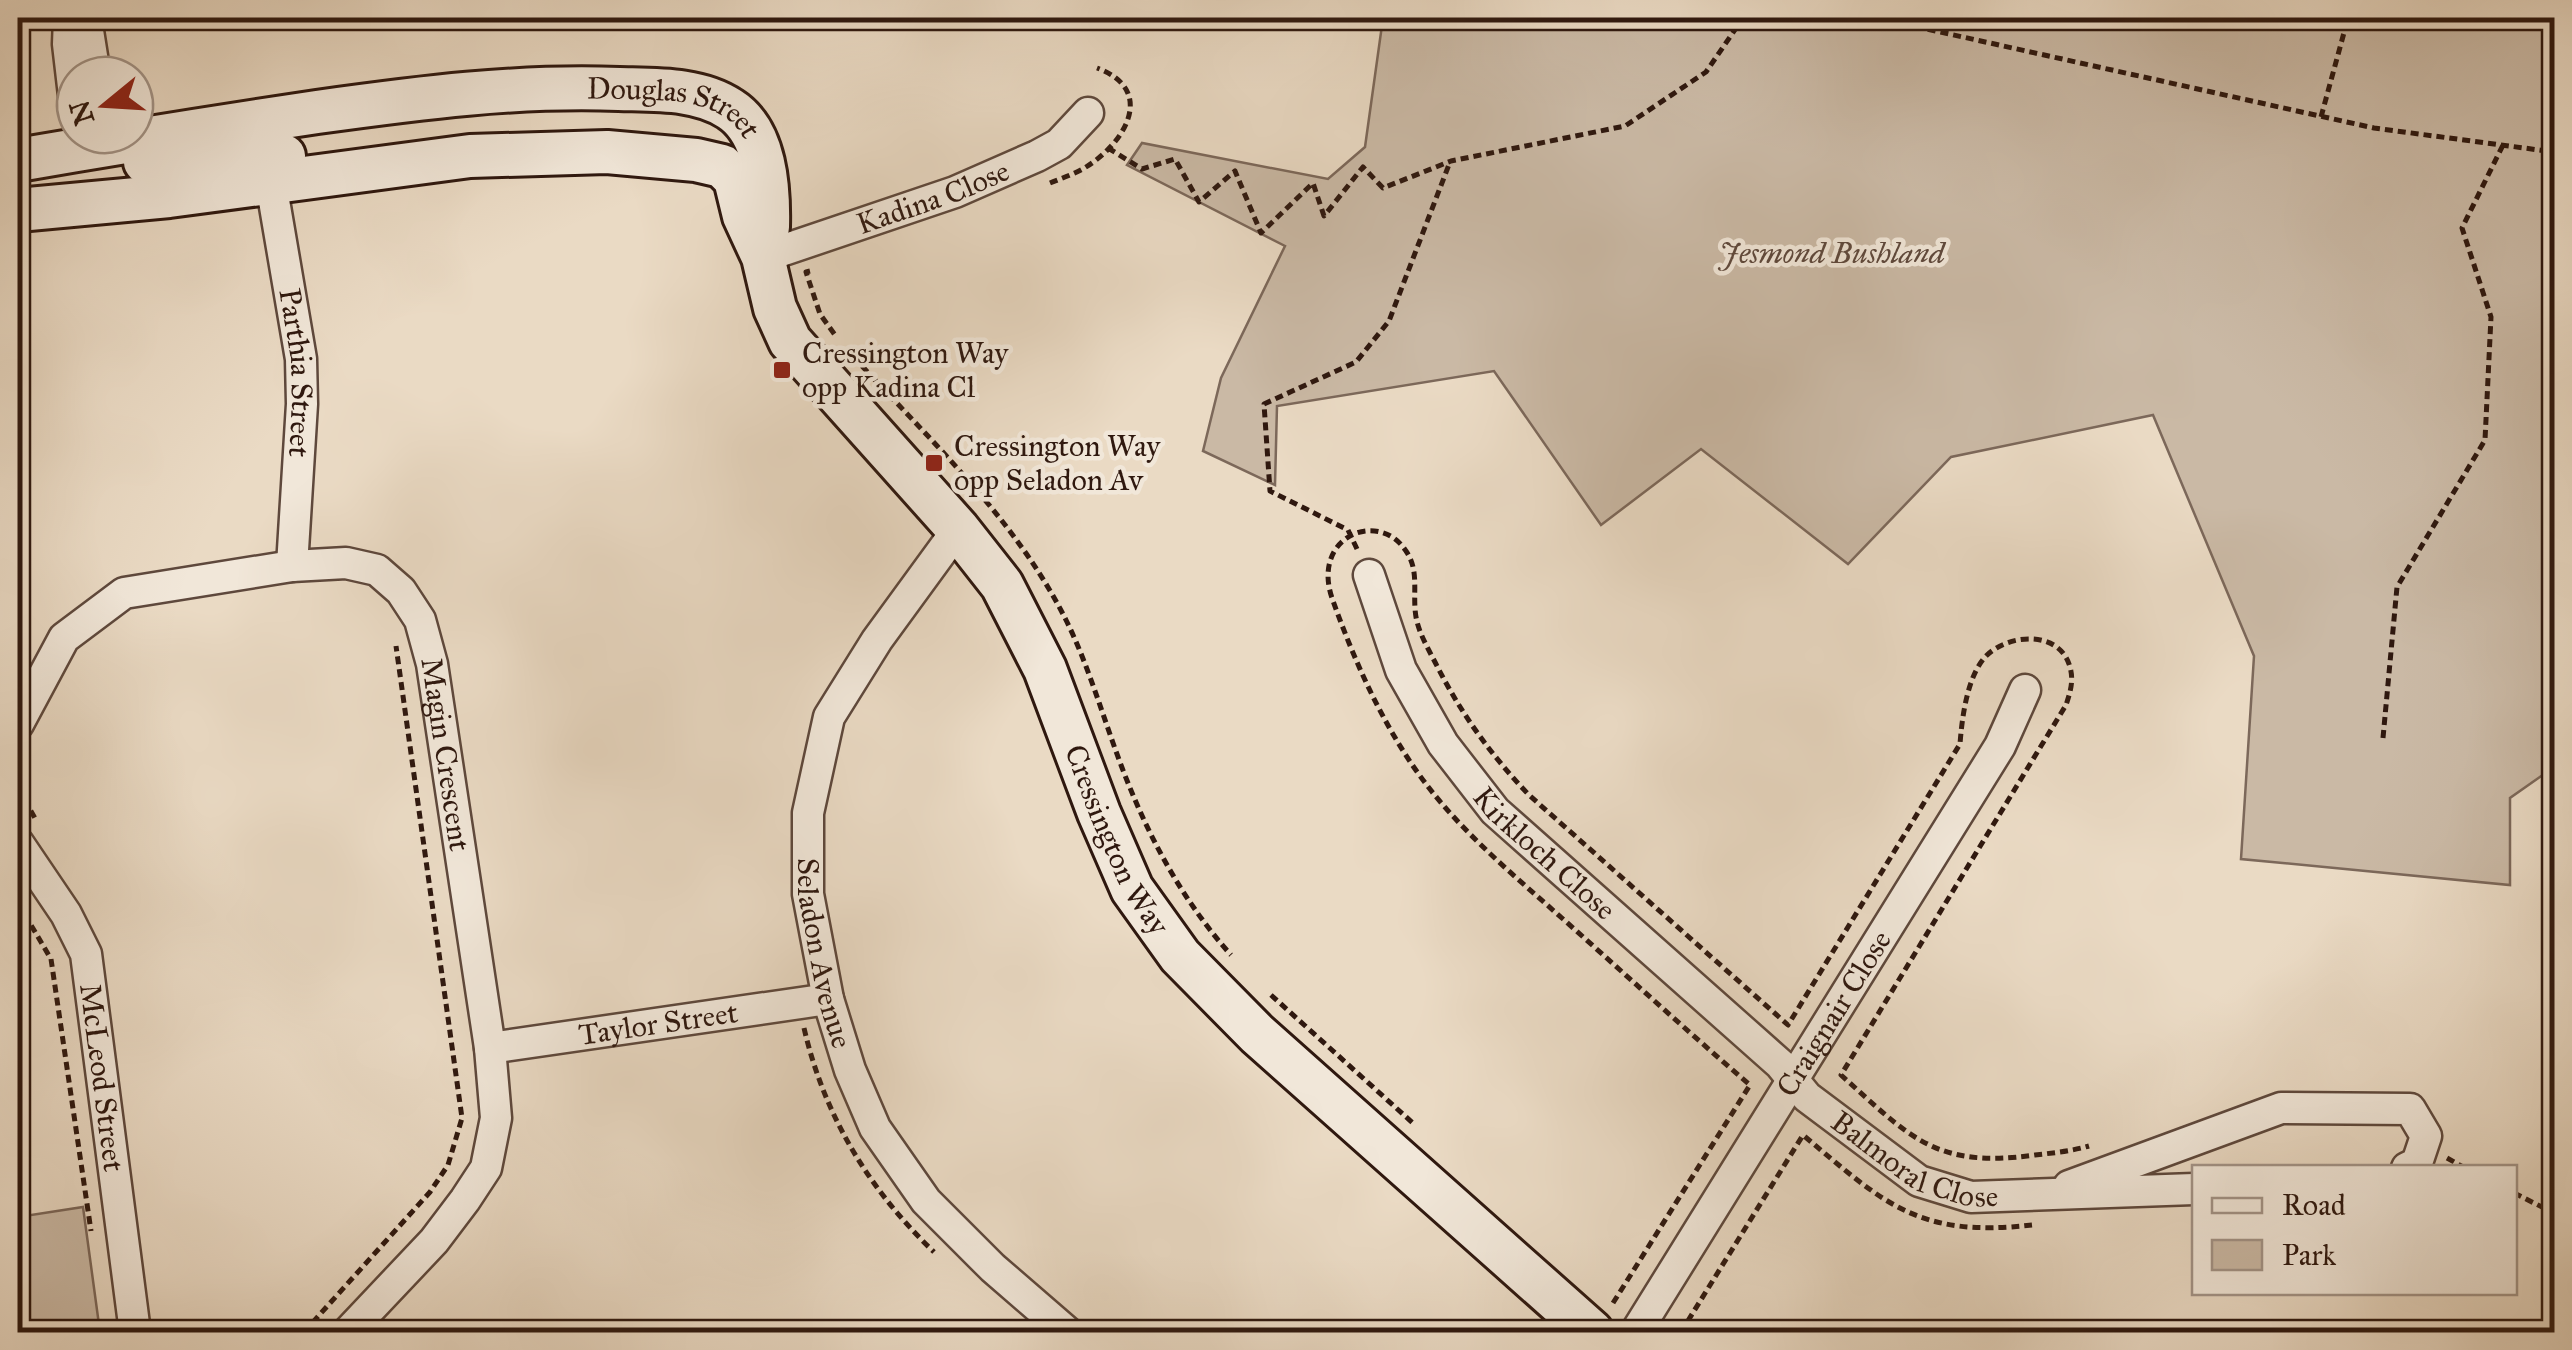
<svg xmlns="http://www.w3.org/2000/svg" width="2572" height="1350" viewBox="0 0 2572 1350" font-family="'IM FELL Great Primer',serif">
  <style>
    .green { fill: #cab9a5; stroke: #7c685a; stroke-width: 2.5 }
    .lines { fill: none; stroke-linecap: round; stroke-linejoin: round }
    .street-casing { stroke: #5e483c; stroke-width: 35 }
    .secondary-casing { stroke: #2f180f; stroke-width: 48 }
    .path { stroke: #2f180f; stroke-width: 5; stroke-dasharray: 8 5; stroke-linecap: butt }
    .street { stroke: #f1e7d9; stroke-width: 30 }
    .secondary { stroke: #f1e7d9; stroke-width: 42 }
    .poi-dot { fill: #8f2418; stroke: #f1e7d9; stroke-width: 4 }
    .labels { text-anchor: middle; dominant-baseline: central; stroke-width: 9; stroke-linejoin: round; paint-order: stroke }
    .street-label { font-size: 30px; fill: #2f180f; stroke: #f1e7d9 }
    .park-label { font-size: 30px; font-style: italic; fill: #5e483c; stroke: #f1e7d9 }
    .poi-label { font-size: 30px; fill: #2f180f; stroke: #f1e7d9; text-anchor: start }
  </style>
  <rect width="100%" height="100%" fill="#eadac4"/>
  <filter id="stains"><feTurbulence type="fractalNoise" baseFrequency=".002" numOctaves="4"/><feColorMatrix values="0 0 0 0 .2 0 0 0 0 .09 0 0 0 0 .02 0 0 0 .5 -.17"/></filter>
  <radialGradient id="worn" r=".72"><stop offset=".6" stop-color="#630" stop-opacity="0"/><stop offset="1" stop-color="#630" stop-opacity=".3"/></radialGradient>
  <!-- green -->
  <path class="green" d="M 1383,18 L 2554,18 L 2554,767 L 2510,798 L 2510,885 L 2241,859 L 2254,656 L 2153,415 L 1951,457 L 1848,564 L 1701,449 L 1601,525 L 1494,371 L 1277,406 L 1275,485 L 1203,451 L 1221,378 L 1285,246 L 1127,165 L 1142,143 L 1328,179 L 1365,147 Z
    M 83,1207 L 100,1332 L 18,1332 L 18,1217 Z"/>
  <g class="lines">
    <!-- street casing -->
    <g class="street-casing">
      <g id="street">
        <path d="M 69,18 L 68,44 L 75,104"/>
        <path d="M 86,18 L 95,75"/>
        <path id="s1" d="M 271,183 L 301,359 L 302,404 L 292,566"/>
        <path id="s2" d="M 763,257 L 955,192 L 1037,156 L 1059,144 L 1088,113"/>
        <path id="s3" d="M 958,529 L 877,640 L 829,717 L 808,813 L 808,894 L 828,999 L 850,1070 L 875,1128 L 926,1201 L 993,1268 L 1067,1332"/>
        <path id="s4" d="M 1369,575 L 1401,670 L 1443,744 L 1495,811 L 1780,1064 L 1807,1097 L 1919,1181 L 1971,1197 L 2194,1189"/>
        <path id="s5" d="M 18,724 L 64,638 L 124,593 L 292,566 L 346,563 L 377,570 L 401,591 L 420,620 L 432,664 L 490,1048 L 496,1118 L 486,1168 L 465,1200 L 434,1241 L 348,1332"/>
        <path id="s6" d="M 18,843 L 66,914 L 86,954 L 135,1332"/>
        <path id="s7" d="M 490,1048 L 828,999"/>
        <path d="M 2069,1186 L 2281,1108 L 2410,1109 L 2426,1136 L 2417,1163 L 2407,1168"/>
        <path id="s8" d="M 1636,1332 L 2000,746 L 2025,690"/>
      </g>
    </g>
    <!-- secondary casing -->
    <g class="secondary-casing">
      <g id="secondary">
        <path id="s9" d="M 18,160 C 117,143 217,127 317,112 C 418,98 517,85 619,89 C 655,90 699,88 730,109 C 766,132 769,188 768,227"/>
        <path d="M 145,162 L 284,156"/>
        <path id="s10" d="M 18,210 L 169,196 L 470,156 L 607,152 L 696,160 L 722,166 L 735,179 L 744,216 L 763,257 L 775,308 L 790,341 L 958,529 L 1002,585 L 1045,669 L 1099,813 L 1132,889 L 1180,956 L 1257,1034 L 1592,1332"/>
      </g>
    </g>
    <!-- path -->
    <path class="path" d="M 1877,18 L 2374,128 L 2554,152
      M 2321,117 L 2348,18
      M 1108,148 L 1142,169 L 1175,159 L 1199,202 L 1235,171 L 1261,233 L 1313,183 L 1324,216 L 1363,167 L 1383,188 L 1451,161 L 1625,126 L 1706,72 L 1743,18
      M 1050,183 C 1062,178 1075,174 1086,167 C 1125,143 1157,90 1097,68
      M 810,271 L 806,272 L 820,314 L 835,335
      M 862,366 C 936,446 1018,523 1067,622 C 1089,667 1103,717 1121,765 C 1147,834 1181,899 1231,955
      M 1357,549 L 1348,530 L 1270,491 L 1264,404 L 1356,362 L 1389,321 L 1450,162
      M 2383,738 L 2397,587 L 2485,440 L 2491,317 L 2462,228 L 2503,145
      M 18,788 L 36,820
      M 18,903 L 51,959 L 91,1231
      M 1271,995 L 1415,1125
      M 804,1028 C 824,1115 869,1190 934,1252
      M 2447,1158 L 2465,1168
      M 2514,1193 L 2554,1213
      M 1613,1303 L 1750,1085 C 1687,1031 1626,975 1563,919 C 1518,879 1471,840 1433,793 C 1388,737 1356,666 1332,598 C 1311,536 1379,509 1406,551 C 1420,571 1412,594 1416,617 C 1419,634 1429,650 1437,666 C 1462,715 1491,755 1529,795 L 1788,1025 L 1960,744 C 1962,718 1967,676 1986,656 C 2009,633 2060,630 2070,667 C 2074,681 2070,693 2066,705 L 1841,1075 C 1910,1137 1935,1169 2035,1155 C 2053,1153 2072,1151 2089,1146
      M 304,1332 L 430,1192 L 448,1165 L 462,1118 L 396,646
      M 1681,1332 L 1803,1135 C 1885,1204 1918,1238 2032,1225"/>
    <!-- street -->
    <use href="#street" class="street"/>
    <!-- secondary -->
    <use href="#secondary" class="secondary"/>
  </g>
  <!-- markers -->
  <g class="poi-dot">
    <rect x="772" y="360" width="20" height="20" rx="5"/>
    <rect x="924" y="453" width="20" height="20" rx="5"/>
  </g>
  <g class="labels">
    <!-- street labels -->
    <g class="street-label">
      <text stroke="none"><textPath href="#s9" startOffset="665">Douglas Street</textPath></text>
      <text stroke="none"><textPath href="#s2" startOffset="180">Kadina Close</textPath></text>
      <text stroke="none"><textPath href="#s1" startOffset="192">Parthia Street</textPath></text>
      <text stroke="none"><textPath href="#s5" startOffset="632">Magin Crescent</textPath></text>
      <text stroke="none"><textPath href="#s10" startOffset="1502">Cressington Way</textPath></text>
      <text stroke="none"><textPath href="#s4" startOffset="335">Kirkloch Close</textPath></text>
      <text stroke="none"><textPath href="#s3" startOffset="468">Seladon Avenue</textPath></text>
      <text stroke="none"><textPath href="#s8" startOffset="375">Craignair Close</textPath></text>
      <text stroke="none"><textPath href="#s7" startOffset="170">Taylor Street</textPath></text>
      <text stroke="none"><textPath href="#s6" startOffset="255">McLeod Street</textPath></text>
      <text stroke="none"><textPath href="#s4" startOffset="822">Balmoral Close</textPath></text>
    </g>
    <!-- park labels -->
    <g class="park-label">
      <text x="1832" y="253">Jesmond Bushland</text>
    </g>
    <!-- poi labels -->
    <g class="poi-label">
      <text x="802" y="353">Cressington Way<tspan x="802" dy="34">opp Kadina Cl</tspan></text>
      <text x="954" y="446">Cressington Way<tspan x="954" dy="34">opp Seladon Av</tspan></text>
    </g>
  </g>
  <!-- margin -->
  <rect width="2572" height="1350" fill="none" stroke="#eadac4" stroke-width="60"/>
  <rect x="20" y="20" width="2532" height="1310" fill="none" stroke="#2f180f" stroke-width="5"/>
  <rect x="30" y="30" width="2512" height="1290" fill="none" stroke="#2f180f" stroke-width="2.5"/>
  <!-- legend -->
  <rect x="2192" y="1165" width="325" height="130" fill="#f1e7d9" stroke="#a39488" stroke-width="2.5"/>
  <rect x="2212" y="1198" width="50" height="15" fill="#f1e7d9" stroke="#a39488" stroke-width="2.5"/>
  <text x="2282" y="1215" font-size="30" fill="#2f180f">Road</text>
  <rect x="2212" y="1240" width="50" height="30" fill="#cab9a5" stroke="#a39488" stroke-width="2.5"/>
  <text x="2282" y="1265" font-size="30" fill="#2f180f">Park</text>
  <!-- north arrow -->
  <g transform="translate(105 105) rotate(252)"><circle r="48" fill="#f1e7d9" stroke="#a39488" stroke-width="2.5"/>
  <path d="M0-8L18 38L0 25L-18 38Z" fill="#8f2418"/>
  <text y="-15" font-size="28" font-weight="bold" text-anchor="middle" fill="#2f180f">N</text>
  </g>
  <rect width="100%" height="100%" filter="url(#stains)"/>
  <rect width="100%" height="100%" fill="url(#worn)"/>
</svg>
